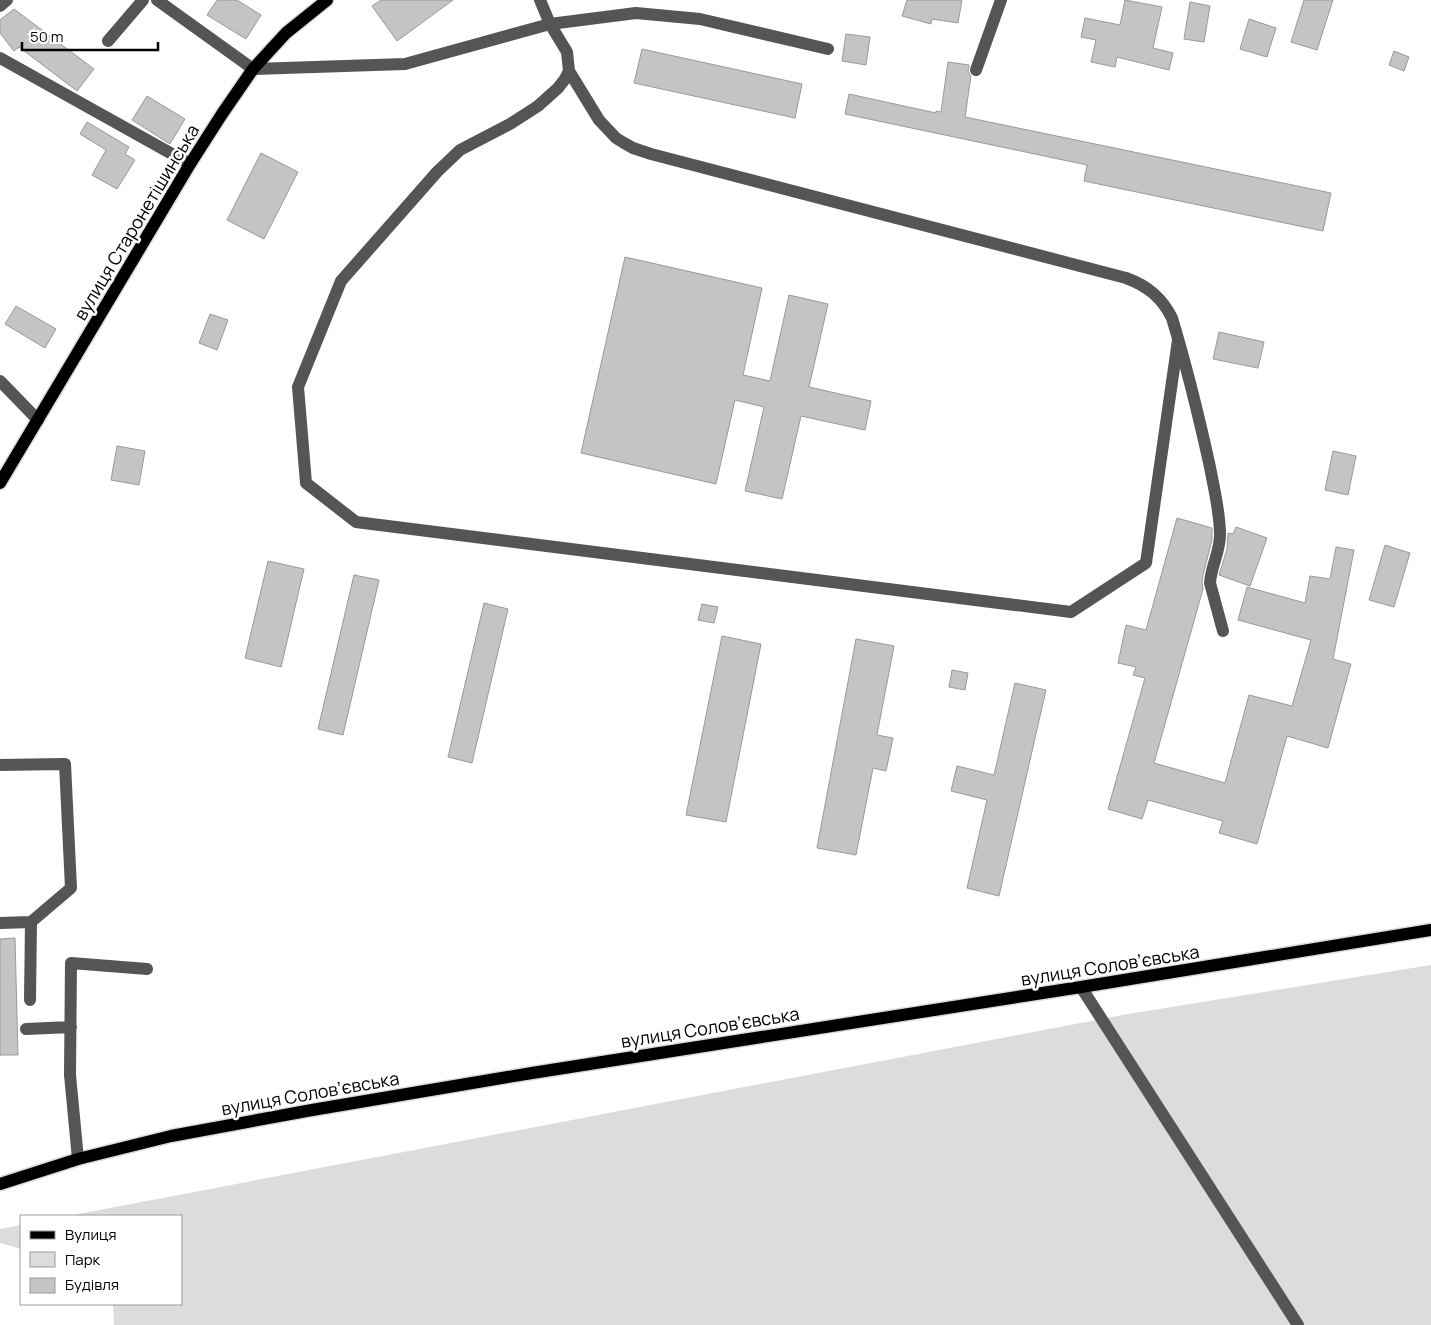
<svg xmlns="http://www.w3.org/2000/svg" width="1431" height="1325" viewBox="0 0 1431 1325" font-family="Manrope,sans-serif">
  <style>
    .green { fill: #dcdcdc }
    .building { fill: #c4c4c4; stroke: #999 }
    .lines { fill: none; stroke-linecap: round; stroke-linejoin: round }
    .major-casing { stroke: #dbdbdb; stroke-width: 15 }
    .minor { stroke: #555; stroke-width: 12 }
    .major { stroke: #000; stroke-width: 12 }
    .labels { text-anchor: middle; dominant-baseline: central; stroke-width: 5; stroke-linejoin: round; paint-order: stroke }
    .street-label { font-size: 18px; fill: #000; stroke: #fff }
  </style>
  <rect width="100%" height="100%" fill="#fff"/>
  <!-- green -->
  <path class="green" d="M 1431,965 L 1431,1325 L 114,1325 L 113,1304 L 181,1304 L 181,1216 L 68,1216 L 1128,1014 Z
    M 21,1225 L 21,1249 L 0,1243 L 0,1229 Z"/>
  <!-- building -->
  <path class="building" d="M 217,0 L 237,0 L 261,15 L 246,39 L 207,15 Z
    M 381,0 L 453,0 L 397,41 L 372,6 Z
    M 907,0 L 962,0 L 958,23 L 932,19 L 931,24 L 902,16 Z
    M 1125,0 L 1162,7 L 1153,48 L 1173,53 L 1169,70 L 1117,57 L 1115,67 L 1091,62 L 1096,40 L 1081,37 L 1085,18 L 1120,25 Z
    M 1304,0 L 1333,0 L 1317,50 L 1291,42 Z
    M 1190,2 L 1210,6 L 1204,42 L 1184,39 Z
    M 14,9 L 94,69 L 77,91 L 19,47 L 14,51 L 0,33 L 0,20 Z
    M 1249,19 L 1276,28 L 1267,57 L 1240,49 Z
    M 846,34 L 870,37 L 866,65 L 842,61 Z
    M 642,49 L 802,84 L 795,118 L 634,83 Z
    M 1394,51 L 1409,57 L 1404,71 L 1389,65 Z
    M 948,62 L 969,65 L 968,71 L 971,76 L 965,117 L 1331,193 L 1323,231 L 1084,181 L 1087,165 L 845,114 L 849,94 L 936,113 L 936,111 L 941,112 Z
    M 147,96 L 185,119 L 170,144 L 132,120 Z
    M 87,122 L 129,147 L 125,154 L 135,160 L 117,189 L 92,175 L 106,150 L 80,134 Z
    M 261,153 L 298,172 L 264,239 L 227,220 Z
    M 625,257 L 762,288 L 743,375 L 770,381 L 789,295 L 828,304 L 809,387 L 871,401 L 865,430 L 801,416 L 782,499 L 745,491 L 764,407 L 735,400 L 716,484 L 581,453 Z
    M 16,306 L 56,329 L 45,348 L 5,324 Z
    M 210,314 L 228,320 L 217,350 L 199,343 Z
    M 1219,332 L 1264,342 L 1258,368 L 1213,359 Z
    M 117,446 L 145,451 L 139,485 L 111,480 Z
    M 1333,451 L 1356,456 L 1348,495 L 1325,490 Z
    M 1177,518 L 1212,528 L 1212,540 L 1203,575 L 1202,582 L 1203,589 L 1154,763 L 1225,783 L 1249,695 L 1292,706 L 1311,640 L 1238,620 L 1247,587 L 1305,603 L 1310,576 L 1330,579 L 1336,547 L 1354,550 L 1333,659 L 1351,664 L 1328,748 L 1287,736 L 1257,844 L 1219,833 L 1223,821 L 1148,800 L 1142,819 L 1108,809 L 1145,678 L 1133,675 L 1136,667 L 1118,663 L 1126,625 L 1146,630 Z
    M 1236,527 L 1267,538 L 1250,586 L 1219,575 L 1227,549 L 1228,533 L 1233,534 Z
    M 1385,545 L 1410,553 L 1394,607 L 1369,600 Z
    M 268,561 L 304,569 L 281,667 L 245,658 Z
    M 354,575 L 379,580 L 343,735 L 318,729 Z
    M 484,603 L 508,609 L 472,763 L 448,757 Z
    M 702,604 L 718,607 L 714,623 L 698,620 Z
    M 722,636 L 761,644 L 726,822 L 686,815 Z
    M 856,639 L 894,646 L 877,735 L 893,738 L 886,771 L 873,768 L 856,855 L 817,848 Z
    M 952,670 L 968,673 L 965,690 L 949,687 Z
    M 1015,683 L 1046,690 L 999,896 L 967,888 L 987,800 L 951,791 L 957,766 L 994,775 Z
    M 15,938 L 18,1055 L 0,1055 L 0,939 Z"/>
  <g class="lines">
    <!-- major casing -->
    <g class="major-casing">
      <path id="major" d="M 0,483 L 190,164 L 222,114 L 253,69 L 286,33 L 327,0
        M 0,1184 L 78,1159 L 171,1136 L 312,1110 L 532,1073 L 1081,987 L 1431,930"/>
    </g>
    <!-- minor -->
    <path class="minor" d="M 157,0 L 253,69 L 405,64 L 550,24 L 567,52 L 569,71 L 599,120 L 616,138 L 624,143 L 633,148 L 651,154 L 1126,278 C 1148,286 1162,298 1172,318 C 1187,368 1199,417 1210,467 C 1214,489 1220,512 1220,535 C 1220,552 1211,566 1210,583 L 1223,631
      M 540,0 L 550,24
      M 0,6 L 7,0
      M 550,24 L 636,13 L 700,19 L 828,49
      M 108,41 L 143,0
      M 0,58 L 190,164
      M 976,70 L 1001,0
      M 569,71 L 565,79 L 558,88 L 538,106 L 510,124 L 460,150 L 437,172 L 341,281 L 298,387 L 306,483 L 356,522 L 1071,612 L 1146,563 L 1178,340
      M 0,381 L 38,420
      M 0,765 L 65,764 L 71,888 L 31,922
      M 0,923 L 31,922 L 30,1000
      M 1081,987 L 1298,1325
      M 26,1029 L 71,1027
      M 78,1159 L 70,1075 L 71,963 L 147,969"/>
    <!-- major -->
    <use href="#major" class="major"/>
  </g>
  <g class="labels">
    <!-- street labels -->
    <g class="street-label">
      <text transform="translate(136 222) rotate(-59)">вулиця Старонетішинська</text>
      <text transform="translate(1110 965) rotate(-9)">вулиця Соловʼєвська</text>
      <text transform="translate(710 1027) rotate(-9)">вулиця Соловʼєвська</text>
      <text transform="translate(310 1093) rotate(-10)">вулиця Соловʼєвська</text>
    </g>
  </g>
  <!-- legend -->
  <rect x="20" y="1215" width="162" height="90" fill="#ffffff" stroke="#999999"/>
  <rect x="30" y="1231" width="25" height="8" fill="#000000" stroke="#999999"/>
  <text x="65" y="1240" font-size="15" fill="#000000">Вулиця</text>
  <rect x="30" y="1252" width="25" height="15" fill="#dcdcdc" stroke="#999999"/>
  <text x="65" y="1265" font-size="15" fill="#000000">Парк</text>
  <rect x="30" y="1278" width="25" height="15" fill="#c4c4c4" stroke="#999999"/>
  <text x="65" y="1290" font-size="15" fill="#000000">Будівля</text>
  <!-- scale -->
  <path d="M22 42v8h136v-8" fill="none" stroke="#000000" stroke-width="2.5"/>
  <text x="30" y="42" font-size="15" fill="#000000" stroke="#ffffff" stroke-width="4" paint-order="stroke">50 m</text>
</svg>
